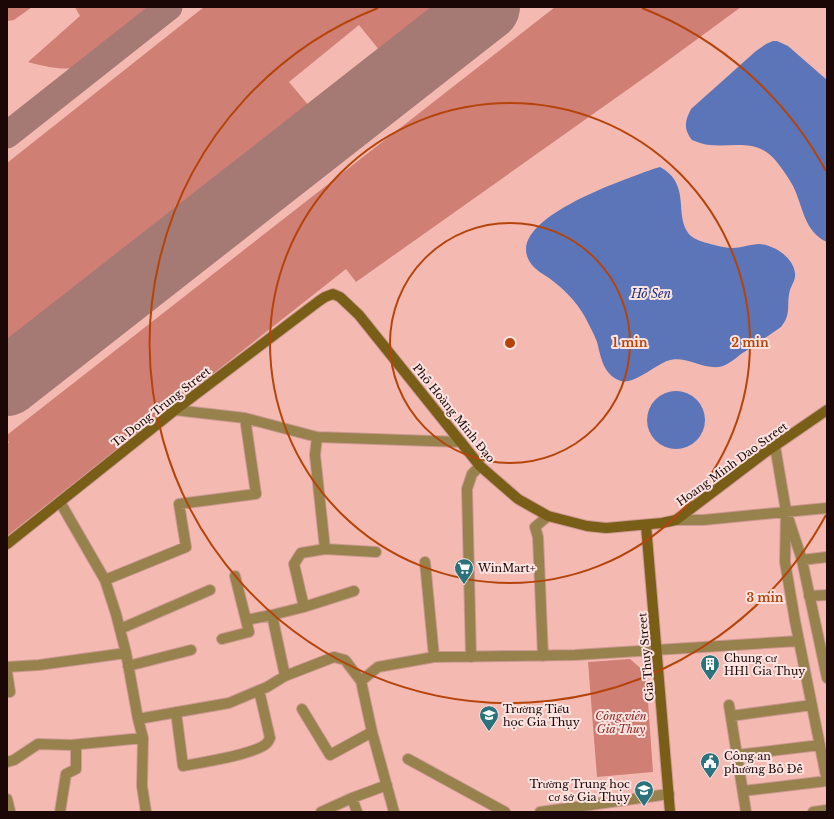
<svg xmlns="http://www.w3.org/2000/svg" width="834" height="819" viewBox="0 0 834 819" font-family="'Libre Baskerville',serif">
  <style>
    .green { fill: #d07f75 }
    .water { fill: #5b75b8 }
    .lines { fill: none; stroke-linecap: round; stroke-linejoin: round }
    .taxiway { stroke: #a57974; stroke-width: 27 }
    .runway { stroke: #a57974; stroke-width: 68 }
    .street-casing { stroke: #cd9a93; stroke-width: 12 }
    .secondary-casing { stroke: #cd9a93; stroke-width: 12 }
    .street { stroke: #97814d; stroke-width: 10 }
    .secondary { stroke: #795e18; stroke-width: 10 }
    .ring { fill: none; stroke: #b4440a; stroke-width: 2 }
    .labels { text-anchor: middle; dominant-baseline: central; stroke-width: 4; stroke-linejoin: round; paint-order: stroke }
    .street-label { font-size: 11px; fill: #1a0706; stroke: #fde4e1 }
    .poi-label { font-size: 11px; fill: #1a0706; stroke: #fde4e1; text-anchor: start }
    .park-label { font-size: 11px; font-style: italic; fill: #8c2621; stroke: #fde4e1 }
    .water-label { font-size: 12px; font-style: italic; fill: #1a2f7f; stroke: #fde4e1 }
    .centre { fill: #b4440a; stroke: #fde4e1; stroke-width: 2 }
    .ring-label { font-size: 12px; text-anchor: middle; font-weight: bold; fill: #b4440a; stroke: #fde4e1; stroke-width: 4; stroke-linejoin: round; paint-order: stroke }
  </style>
  <rect width="100%" height="100%" fill="#f4bab2"/>
  <!-- green -->
  <path class="green" d="M 7,7 L 32,7 L 14,20 L 7,21 Z
    M 75,7 L 161,7 L 87,66 C 64,71 51,68 28,62 L 80,16 Z
    M 204,7 L 438,7 L 380,51 L 359,25 L 289,82 L 310,107 L 7,344 L 7,163 Z
    M 555,7 L 741,7 L 651,73 L 356,282 L 346,269 L 7,536 L 7,444 L 9,442 L 7,440 L 7,435 Z
    M 630,659 L 646,673 L 653,772 L 597,777 L 588,662 Z"/>
  <!-- water -->
  <path class="water" d="M 773,41 L 777,41 L 788,46 L 827,80 L 827,242 C 804,232 803,206 793,186 C 788,177 777,160 769,154 C 752,140 730,147 710,145 C 704,145 698,142 692,140 C 683,128 685,121 691,109 L 756,51 L 766,44 Z
    M 660,167 C 693,185 672,217 691,236 C 697,242 725,248 732,248 C 741,248 751,244 759,244 C 774,245 793,257 795,273 C 796,279 792,284 790,290 C 786,304 792,314 781,327 C 768,336 755,345 741,354 C 736,358 730,363 723,366 C 705,372 686,354 667,361 C 656,365 633,385 621,381 C 603,375 601,357 597,342 C 594,334 589,325 585,317 C 576,301 564,289 549,278 C 543,274 536,270 532,265 C 497,221 627,179 653,169 Z
    M647 420a29 29 0 1 1 58 0a29 29 0 1 1-58 0Z"/>
  <g class="lines">
    <!-- taxiway -->
    <path class="taxiway" d="M 7,135 L 169,7"/>
    <!-- runway -->
    <path class="runway" d="M 7,382 L 486,7"/>
    <!-- street casing -->
    <g class="street-casing">
      <path id="street" d="M 175,410 L 245,418 L 317,437 L 461,442
        M 775,446 L 786,511 L 802,560 L 827,678
        M 60,502 L 105,580 L 116,614 L 126,653 L 138,719 L 143,738 L 142,786 L 146,812
        M 786,511 L 785,562 L 795,621 L 827,781
        M 676,520 L 703,520 L 827,508
        M 325,549 L 376,552
        M 802,560 L 827,557
        M 425,562 L 434,657
        M 105,580 L 186,547 L 179,504 L 256,494 L 245,418
        M 809,596 L 827,595
        M 304,607 L 354,591
        M 246,620 L 272,615
        M 120,629 L 210,590
        M 222,639 L 249,632 L 235,576
        M 543,656 L 538,537 L 535,527 L 548,516
        M 471,657 L 467,489 L 472,474 L 480,466
        M 128,666 L 191,650
        M 7,667 L 39,665 L 126,653
        M 7,672 L 10,692 L 7,692
        M 285,676 L 272,615 L 304,607 L 294,564 L 301,553 L 325,549 L 315,455 L 317,437
        M 361,681 L 378,667 L 434,657 L 575,655 L 799,641
        M 729,705 L 746,812
        M 302,709 L 330,755 L 372,732
        M 176,712 L 183,766 C 199,763 257,754 267,743 C 268,742 269,740 270,738 L 259,690
        M 731,716 L 812,705
        M 138,719 L 229,703 L 267,687 L 285,676 L 334,657 L 345,660 L 361,681 L 372,732 L 394,812
        M 737,755 L 820,745
        M 408,759 L 505,812
        M 7,762 L 14,760 L 38,744 L 71,745 L 143,738
        M 743,791 L 827,781
        M 352,798 L 357,812
        M 7,799 L 10,811
        M 60,812 L 66,774 L 76,769 L 76,745
        M 321,812 L 352,798 L 387,785
        M 540,812 L 669,794
        M 813,812 L 827,810"/>
    </g>
    <!-- secondary casing -->
    <g class="secondary-casing">
      <path id="secondary" d="M 646,525 L 670,812
        M 7,544 L 175,410 L 319,301 L 325,297 L 333,294 L 340,297 L 359,315 L 480,466 L 518,499 L 548,516 L 587,526 L 606,528 L 662,523 L 676,520 L 763,454 L 827,410"/>
    </g>
    <!-- street -->
    <use href="#street" class="street"/>
    <!-- secondary -->
    <use href="#secondary" class="secondary"/>
  </g>
  <!-- distance rings -->
  <g class="ring">
    <circle cx="510" cy="343" r="120"/>
    <circle cx="510" cy="343" r="240"/>
    <path d="M826 515A360 360 0 1 1 378 8M642 8A360 360 0 0 1 826 171"/>
  </g>
  <!-- icons -->
  <defs>
    <g id="supermarket-pin" transform="scale(1)"><path d="M0 17L-7.5 6A9.5 9.5 0 1 1 7.5 6Z" fill="#2a737c" stroke="#fde4e1"/><path d="M-6-5.5h2.5l.6 2H6L4.5 2H-2.5L-4.4-4H-6ZM-1.5 3.2a1.3 1.3 0 1 0 .1 0ZM3 3.2a1.3 1.3 0 1 0 .1 0Z" fill="#fff"/></g>
    <g id="building-pin" transform="scale(1)"><path d="M0 17L-7.5 6A9.5 9.5 0 1 1 7.5 6Z" fill="#2a737c" stroke="#fde4e1"/><path d="M-4-6H4V6H1V3H-1V6H-4ZM-2.5-4.3h1.7v1.8h-1.7ZM.8-4.3h1.7v1.8H.8ZM-2.5-1h1.7V.8h-1.7ZM.8-1h1.7V.8H.8Z" fill="#fff"/></g>
    <g id="school-pin" transform="scale(1)"><path d="M0 17L-7.5 6A9.5 9.5 0 1 1 7.5 6Z" fill="#2a737c" stroke="#fde4e1"/><path d="M0-5L7-2L0 1L-7-2ZM-4 1L0 2.5L4 1V4Q0 6-4 4Z" fill="#fff"/></g>
    <g id="civic-pin" transform="scale(1)"><path d="M0 17L-7.5 6A9.5 9.5 0 1 1 7.5 6Z" fill="#2a737c" stroke="#fde4e1"/><path d="M-.6-6.5H3V-4.5H.6V-3L4-1V1h2V6H-6V1h2V-1L-.6-3ZM-1.2 2.5V6h2.4V2.5Z" fill="#fff"/></g>
  </defs>
  <g fill-rule="evenodd">
    <use href="#supermarket-pin" x="464" y="568"/>
    <use href="#building-pin" x="710" y="664"/>
    <use href="#school-pin" x="489" y="715"/>
    <use href="#civic-pin" x="710" y="762"/>
    <use href="#school-pin" x="644" y="790"/>
  </g>
  <g class="labels">
    <!-- street labels -->
    <g class="street-label">
      <text transform="translate(161 407) rotate(-38)">Ta Dong Trung Street</text>
      <text transform="translate(454 413) rotate(51)">Phố Hoàng Minh Đạo</text>
      <text transform="translate(732 464) rotate(-36)">Hoang Minh Dao Street</text>
      <text transform="translate(646 657) rotate(-95)">Gia Thuy Street</text>
    </g>
    <!-- poi labels -->
    <g class="poi-label">
      <text x="478" y="568">WinMart+</text>
      <text x="724" y="658">Chung cư<tspan x="724" dy="13">HH1 Gia Thụy</tspan></text>
      <text x="503" y="709">Trường Tiểu<tspan x="503" dy="13">học Gia Thụy</tspan></text>
      <text x="724" y="756">Công an<tspan x="724" dy="13">phường Bồ Đề</tspan></text>
      <text x="630" y="784" text-anchor="end">Trường Trung học<tspan x="630" dy="13">cơ sở Gia Thụy</tspan></text>
    </g>
    <!-- park labels -->
    <g class="park-label">
      <text x="621" y="716">Công viên<tspan x="621" dy="13">Gia Thuỵ</tspan></text>
    </g>
    <!-- water labels -->
    <g class="water-label">
      <text x="651" y="293">Hồ Sen</text>
    </g>
  </g>
  <circle cx="510" cy="343" r="6" class="centre"/>
  <g class="ring-label">
    <text x="630" y="347">1 min</text>
    <text x="750" y="347">2 min</text>
    <text x="765" y="602">3 min</text>
  </g>
  <!-- border -->
  <rect width="834" height="819" fill="none" stroke="#1a0706" stroke-width="16"/>
</svg>
